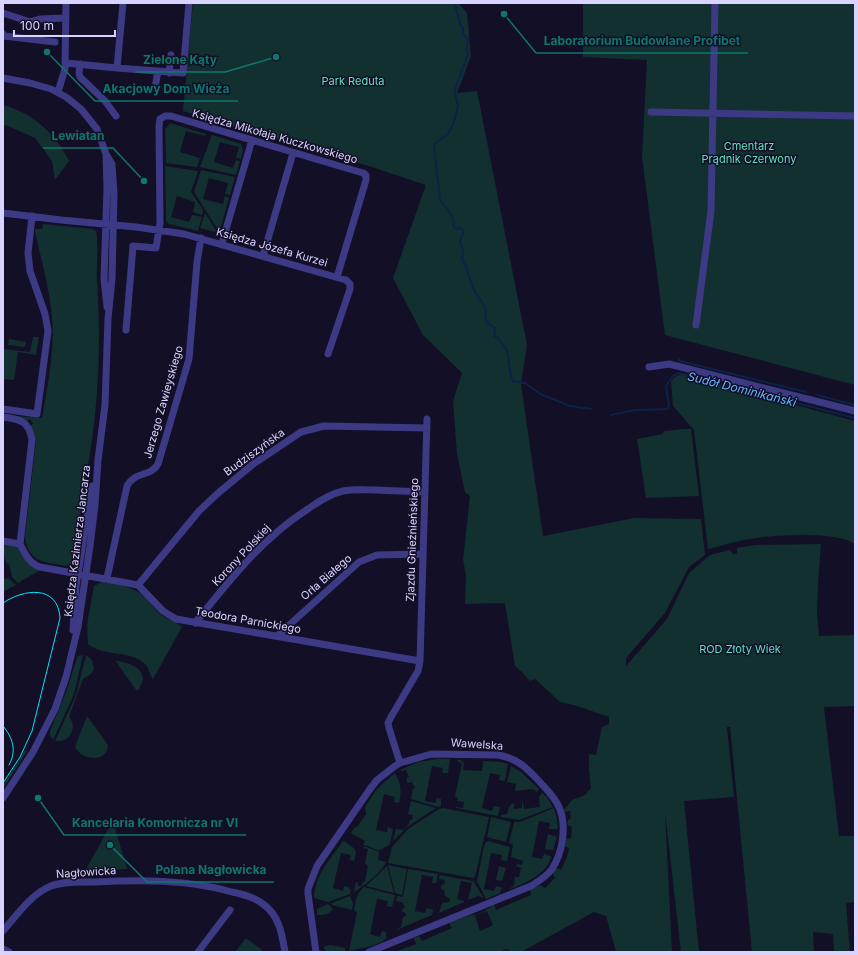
<svg xmlns="http://www.w3.org/2000/svg" width="858" height="955" viewBox="0 0 858 955" font-family="Inter,sans-serif">
  <style>
    .green { fill: #12302f; fill-rule: evenodd }
    .lines { fill: none; stroke-linecap: round; stroke-linejoin: round }
    .stream { stroke: #0c2248; stroke-width: 2 }
    .minor { stroke: #3d3a85; stroke-width: 7 }
    .tram { stroke: #00e5ff; stroke-width: 1 }
    .labels { text-anchor: middle; dominant-baseline: central; stroke-width: 3; stroke-linejoin: round; paint-order: stroke }
    .park-label { font-size: 11px; fill: #5fe0c0; stroke: #130f26 }
    .street-label { font-size: 11px; fill: #d9d4ff; stroke: #130f26 }
    .water-label { font-size: 12px; font-style: italic; fill: #62b6ff; stroke: #130f26 }
    .leader { fill: none; stroke: #0f766e; stroke-width: 1.5 }
    .callout-dot { fill: #0f766e; stroke: #130f26; stroke-width: 1.5 }
    .callout-label { font-size: 12px; text-anchor: middle; font-weight: bold; fill: #0f766e; stroke: #130f26; stroke-width: 3; stroke-linejoin: round; paint-order: stroke }
  </style>
  <rect width="100%" height="100%" fill="#130f26"/>
  <!-- green -->
  <path class="green" d="M 193,3 L 458,3 L 467,13 L 471,56 L 457,93 L 477,91 L 527,345 L 521,384 L 543,536 L 634,518 L 701,519 L 705,555 L 689,567 L 665,613 L 626,658 L 626,666 L 667,619 L 689,573 L 710,555 L 730,550 L 733,554 L 737,554 L 737,548 L 755,545 L 821,544 L 818,584 L 817,611 L 819,636 L 855,635 L 855,706 L 824,707 L 839,836 L 855,836 L 855,902 L 846,903 L 850,952 L 834,952 L 833,934 L 813,932 L 814,952 L 752,952 L 730,727 L 727,727 L 734,797 L 684,801 L 699,952 L 681,952 L 665,812 L 672,952 L 616,952 L 606,916 L 594,912 L 521,952 L 513,952 L 506,949 L 500,952 L 395,952 L 416,944 L 414,938 L 419,936 L 422,941 L 452,928 L 449,923 L 471,915 C 480,916 487,909 494,905 L 496,910 L 531,895 L 530,890 L 540,885 L 545,888 L 555,878 L 553,875 L 553,873 L 557,868 L 561,870 L 567,857 L 569,848 L 564,846 L 566,839 L 571,838 L 572,827 L 567,825 L 568,820 L 571,818 L 570,811 L 565,812 L 564,810 L 572,800 L 585,795 L 591,788 L 589,770 L 589,755 L 590,754 L 596,755 L 602,727 L 609,724 L 609,717 L 574,705 L 560,702 L 535,679 L 530,681 L 522,672 L 515,666 L 505,603 L 465,604 L 466,575 L 463,560 L 470,496 L 465,492 L 457,454 L 453,401 L 462,373 L 423,335 L 393,278 L 426,185 L 372,167 L 183,111 ZM 487,911 L 493,925 L 480,931 L 475,916 Z
    M 583,3 L 855,3 L 855,385 L 665,335 L 642,157 L 647,60 L 583,57 Z
    M 3,105 C 34,114 55,133 69,161 L 55,180 L 52,161 L 35,138 L 8,126 L 3,125 Z
    M 170,123 L 206,134 L 205,136 L 186,131 L 180,152 L 200,158 L 197,167 L 166,163 L 165,129 Z
    M 212,135 L 241,144 L 243,150 L 241,159 L 236,157 L 239,147 L 220,142 L 214,162 L 233,168 L 236,160 L 240,161 L 236,175 L 200,167 Z
    M 165,166 L 198,171 L 191,192 L 203,210 L 202,215 L 193,212 L 195,202 L 177,196 L 171,217 L 189,222 L 192,215 L 202,217 L 198,231 L 169,224 L 166,221 Z
    M 201,170 L 235,177 L 230,195 L 225,194 L 228,183 L 209,178 L 203,199 L 223,204 L 225,196 L 229,198 L 220,230 L 218,230 L 194,192 Z
    M 205,213 L 216,230 L 215,232 L 200,228 Z
    M 43,224 L 92,229 L 96,231 C 99,246 96,264 97,280 C 101,340 99,400 89,459 C 84,493 77,527 72,561 L 71,564 C 66,567 61,565 56,564 C 38,562 28,557 25,537 L 36,440 L 34,439 L 30,426 L 33,424 L 30,419 L 27,421 L 16,416 L 42,418 C 48,383 56,345 51,309 C 48,283 41,258 35,232 L 35,229 L 42,229 Z
    M 33,337 L 39,337 L 36,355 L 18,352 L 14,380 L 3,379 L 3,349 L 30,352 Z
    M 9,339 L 26,342 L 25,347 L 8,345 Z
    M 681,374 L 855,421 L 855,544 C 837,531 778,535 756,538 C 740,540 724,545 708,549 L 694,430 L 673,406 L 671,381 L 675,377 Z
    M 684,429 L 691,429 L 699,496 L 646,498 L 637,439 L 663,434 L 664,431 Z
    M 3,544 L 18,547 L 28,564 L 40,570 L 18,583 L 12,577 L 9,564 L 6,563 L 3,551 Z
    M 8,578 L 16,585 L 3,592 L 3,579 Z
    M 102,582 C 118,585 134,586 146,598 C 150,602 154,608 158,612 C 165,619 175,621 182,627 L 153,679 C 149,674 149,667 144,663 C 129,650 104,657 88,644 L 87,624 L 94,586 Z
    M 83,655 L 74,694 L 53,740 L 50,736 L 50,731 L 66,692 L 77,658 L 78,656 Z
    M 86,655 L 92,660 L 94,669 L 91,674 L 83,679 L 69,717 C 78,727 70,744 55,741 L 76,695 Z
    M 115,660 C 127,664 141,664 143,679 L 139,690 L 136,690 Z
    M 87,716 L 108,745 C 107,764 81,760 75,747 Z
    M 25,750 L 27,751 L 3,789 L 3,785 Z
    M 437,759 L 450,759 L 448,773 L 442,773 L 443,768 L 432,766 L 425,801 L 435,803 L 437,798 L 441,799 L 441,806 L 438,807 L 411,799 L 413,789 L 415,788 L 412,782 L 408,783 L 407,782 L 407,778 L 409,777 L 406,770 L 402,771 L 400,770 L 418,762 Z
    M 457,760 L 461,760 L 464,763 L 463,770 L 482,771 L 483,761 L 501,762 L 508,764 L 505,781 L 499,780 L 500,775 L 490,773 L 482,808 L 492,811 L 494,806 L 500,807 L 498,816 L 456,808 L 456,807 L 463,808 L 464,802 L 457,801 L 458,799 L 455,796 L 462,763 L 458,762 Z
    M 511,766 L 521,772 L 539,789 L 537,792 L 532,789 L 515,791 L 516,784 L 507,782 Z
    M 395,773 C 401,784 402,791 399,803 L 394,802 L 395,797 L 384,794 L 376,830 L 387,832 L 388,827 L 393,829 L 390,844 L 379,851 L 368,846 L 363,845 L 365,841 L 351,833 L 354,828 L 357,827 L 366,814 L 365,807 L 376,790 Z
    M 542,793 L 547,797 L 553,807 L 519,820 L 500,817 L 501,815 L 507,814 L 509,807 L 511,804 L 514,803 L 514,809 L 522,808 L 522,802 L 523,802 L 524,809 L 540,807 L 539,797 Z
    M 411,801 L 436,808 L 407,827 L 393,841 L 396,829 L 403,830 L 409,824 L 410,820 L 412,820 L 413,815 L 408,814 Z
    M 443,808 L 489,817 L 475,877 L 473,878 L 388,863 L 392,847 L 408,829 L 439,809 Z
    M 554,808 L 557,819 L 558,829 L 549,829 L 550,823 L 539,821 L 532,857 L 542,859 L 544,854 L 551,856 C 549,874 523,884 508,890 L 514,885 L 515,877 L 519,877 L 521,868 L 516,866 L 517,864 L 522,865 L 523,861 L 511,857 L 513,844 L 509,843 L 514,822 L 520,822 Z
    M 491,817 L 511,822 L 506,842 L 487,837 Z
    M 113,821 L 127,869 L 85,871 Z
    M 548,834 L 557,837 L 553,850 L 545,849 Z
    M 344,841 L 355,849 L 356,853 L 354,861 L 350,860 L 351,855 L 341,853 L 333,888 L 343,891 L 344,886 L 349,887 L 349,889 L 351,889 L 350,894 L 328,902 L 314,898 C 314,876 331,859 342,842 Z
    M 488,841 L 510,847 L 507,861 L 501,860 L 502,855 L 491,853 L 484,889 L 494,891 L 496,886 L 502,888 L 500,893 L 486,899 L 477,881 L 484,846 L 486,842 Z
    M 363,847 L 367,847 L 379,852 L 378,860 L 386,862 C 382,872 364,886 354,892 L 356,882 L 358,883 L 358,886 L 361,886 L 363,882 L 365,882 L 368,866 L 365,863 L 368,849 L 363,848 Z
    M 388,865 L 407,869 L 402,895 L 395,893 Z
    M 387,866 L 394,893 L 366,886 Z
    M 499,866 L 506,868 L 502,881 L 496,880 Z
    M 408,869 L 438,874 L 436,883 L 432,883 L 433,877 L 422,875 L 415,911 L 425,913 L 427,908 L 433,910 L 432,915 L 394,931 L 401,927 L 403,917 L 406,916 L 406,913 L 401,911 L 405,907 L 402,902 L 396,901 L 397,896 L 403,897 Z
    M 440,875 L 473,881 L 484,898 L 478,896 L 468,900 L 472,883 L 461,881 L 457,899 L 464,901 L 464,902 L 439,913 L 442,903 L 449,902 L 450,899 L 445,896 L 444,890 L 441,889 L 442,884 L 444,885 L 445,880 L 439,879 Z
    M 364,887 L 395,895 L 392,907 L 387,906 L 388,901 L 377,899 L 370,934 L 380,937 L 382,931 L 386,932 C 386,934 387,936 386,938 C 382,945 357,949 349,951 L 357,912 L 354,911 C 356,901 355,895 364,887 Z
    M 350,896 L 353,903 L 352,910 L 332,905 L 332,903 Z
    M 328,904 L 333,909 C 329,915 323,915 317,915 L 317,909 Z
    M 246,938 L 262,950 L 261,952 L 235,952 Z
    M 330,945 L 345,948 L 345,951 L 328,952 L 324,949 L 324,947 Z"/>
  <g class="lines">
    <!-- stream -->
    <path class="stream" d="M 455,3 C 455,11 460,17 460,25 L 463,28 L 463,34 L 468,39 L 467,50 L 468,54 L 456,87 L 455,93 L 458,106 L 454,122 L 448,134 L 434,144 L 440,200 L 452,216 L 454,227 L 457,229 L 460,228 L 463,230 L 463,233 L 460,241 L 463,252 L 462,259 L 466,266 L 470,280 L 475,292 L 485,307 L 486,322 L 495,328 L 494,337 L 498,338 L 507,350 L 511,377 L 513,381 L 525,383 L 540,394 L 570,406 L 591,409
      M 679,359 L 680,361 L 806,392
      M 817,395 L 855,405
      M 611,415 L 636,410 L 667,409 L 669,406 L 666,386 L 673,376 L 679,373 L 855,418"/>
    <!-- minor -->
    <path class="minor" d="M 123,3 L 117,68 L 183,73 L 189,3
      M 3,13 L 30,22 L 40,19 L 66,18
      M 3,34 L 4,36 L 55,42
      M 66,63 L 117,68
      M 80,64 L 79,73 L 80,77 L 105,101 L 116,116
      M 169,73 L 171,55
      M 3,78 L 30,83 L 51,89 L 66,97 L 81,109 L 97,129 L 106,154 L 112,164 L 114,194 L 112,279 L 108,319 L 105,405 L 98,460 L 95,505 L 90,546 L 78,627 L 66,677 L 55,709 L 33,752 L 3,798
      M 155,88 L 158,71
      M 58,92 L 65,69 L 66,3
      M 651,112 L 855,116
      M 106,154 L 107,188 L 104,279 L 107,307
      M 3,213 L 61,220 L 136,227 L 184,234 L 346,280 L 350,284 L 350,289 L 328,354
      M 222,243 L 252,140
      M 263,256 L 293,153
      M 696,325 L 711,211 L 715,3
      M 126,330 L 133,246 L 156,248 L 160,223 L 159,126 L 160,119 L 165,116 L 171,116 L 363,173 L 366,175 L 366,180 L 337,277
      M 649,367 L 669,364 L 855,411
      M 3,409 L 37,414 L 48,331 L 45,314 L 30,271 L 28,253 L 32,216
      M 3,417 C 20,419 29,421 32,440 L 20,544
      M 3,541 L 20,544 C 25,554 29,563 40,567 L 138,585 L 163,611 L 176,619 L 420,661
      M 107,578 L 127,486 C 135,471 151,477 158,464 L 189,359 L 197,262 L 201,238
      M 138,585 L 199,511 L 217,494 L 252,465 L 301,432 L 324,426 L 427,428
      M 195,623 C 229,581 262,538 308,509 C 319,501 330,494 343,491 C 354,489 365,490 376,490 C 392,491 409,491 425,492
      M 73,630 L 76,586 L 92,486
      M 277,636 L 359,562 L 377,555 L 423,554
      M 400,763 L 389,728 L 388,723 L 391,717 L 418,671 L 420,661 L 427,419
      M 3,931 C 17,915 31,894 51,886 C 64,881 80,882 94,882 C 140,880 187,879 232,892 C 243,894 254,897 263,904 C 279,915 282,934 285,952
      M 3,949 L 9,952
      M 198,952 L 230,910
      M 316,952 L 308,894 L 308,889 L 317,866 L 370,789 L 377,780 L 395,766 L 400,763 L 431,754 L 498,755 C 516,758 526,767 538,780 C 546,789 554,796 559,807 C 567,825 563,852 552,869 C 546,877 539,881 531,886 L 369,952"/>
    <!-- tram -->
    <path class="tram" d="M 3,603 C 23,589 58,584 60,618 L 32,731 L 20,757 L 3,783
      M 3,726 C 13,738 17,751 9,765"/>
  </g>
  <g class="labels">
    <!-- park labels -->
    <g class="park-label">
      <text x="353" y="81">Park Reduta</text>
      <text x="749" y="146">Cmentarz<tspan x="749" dy="13">Prądnik Czerwony</tspan></text>
      <text x="740" y="649">ROD Złoty Wiek</text>
    </g>
    <!-- street labels -->
    <g class="street-label">
      <text transform="translate(275 136) rotate(16)">Księdza Mikołaja Kuczkowskiego</text>
      <text transform="translate(272 247) rotate(16)">Księdza Józefa Kurzei</text>
      <text transform="translate(163 402) rotate(-74)">Jerzego Zawieyskiego</text>
      <text transform="translate(254 452) rotate(-36)">Budziszyńska</text>
      <text transform="translate(412 540) rotate(-88)">Zjazdu Gnieźnieńskiego</text>
      <text transform="translate(77 541) rotate(-83)">Księdza Kazimierza Jancarza</text>
      <text transform="translate(241 555) rotate(-47)">Korony Polskiej</text>
      <text transform="translate(326 577) rotate(-41)">Orła Białego</text>
      <text transform="translate(248 620) rotate(10)">Teodora Parnickiego</text>
      <text transform="translate(477 744) rotate(4)">Wawelska</text>
      <text transform="translate(86 872) rotate(-4)">Nagłowicka</text>
    </g>
    <!-- water labels -->
    <g class="water-label">
      <text transform="translate(742 389) rotate(14)">Sudół Dominikański</text>
    </g>
  </g>
  <!-- callouts -->
  <path class="leader" d="M504 14L536 53H748M276 57L225 72H135M47 52L95 101H238M144 181L113 148H43M38 798L64 835H246M110 845L147 882H274"/>
  <g class="callout-dot">
    <circle cx="504" cy="14" r="4"/>
    <circle cx="276" cy="57" r="4"/>
    <circle cx="47" cy="52" r="4"/>
    <circle cx="144" cy="181" r="4"/>
    <circle cx="38" cy="798" r="4"/>
    <circle cx="110" cy="845" r="4"/>
  </g>
  <g class="callout-label">
    <text x="642" y="45">Laboratorium Budowlane Profibet</text>
    <text x="180" y="64">Zielone Kąty</text>
    <text x="166" y="93">Akacjowy Dom Wieża</text>
    <text x="78" y="140">Lewiatan</text>
    <text x="155" y="827">Kancelaria Komornicza nr VI</text>
    <text x="211" y="874">Polana Nagłowicka</text>
  </g>
  <!-- border -->
  <rect width="858" height="955" fill="none" stroke="#d9d4ff" stroke-width="8"/>
  <!-- scale -->
  <path d="M14 30v6h101v-6" fill="none" stroke="#d9d4ff" stroke-width="2"/>
  <text x="20" y="30" font-size="12" fill="#d9d4ff" stroke="#130f26" stroke-width="3" paint-order="stroke">100 m</text>
</svg>
